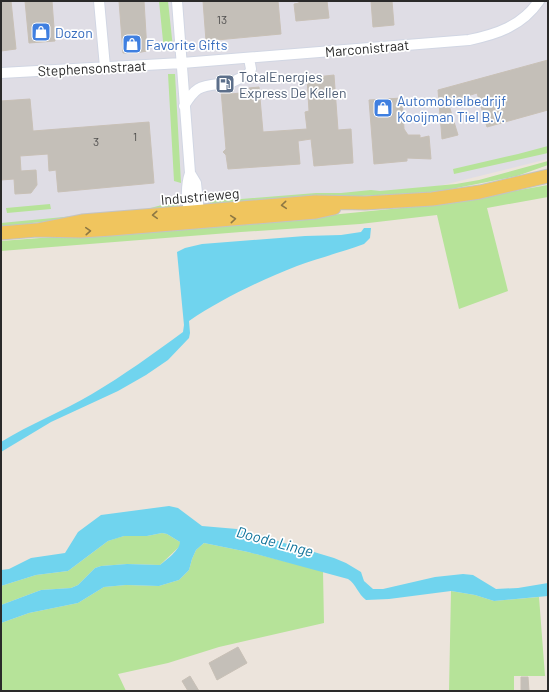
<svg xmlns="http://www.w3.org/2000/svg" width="549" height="692" viewBox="0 0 549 692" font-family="Barlow,sans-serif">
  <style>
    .industrial { fill: #dfdde5 }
    .green { fill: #b6e399 }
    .water { fill: #70d4ee }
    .building { fill: #c4bfb8; stroke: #c8c0b6 }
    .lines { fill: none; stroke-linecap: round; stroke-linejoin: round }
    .minor-casing { stroke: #d1d6e3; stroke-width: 12 }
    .major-casing { stroke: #c3c3c3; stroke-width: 15 }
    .minor { stroke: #fff; stroke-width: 10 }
    .major { stroke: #f0c55e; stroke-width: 13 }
    .oneway { stroke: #8d7844 }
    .labels { text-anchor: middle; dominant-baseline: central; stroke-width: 3.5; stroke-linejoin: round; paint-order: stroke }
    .number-label { font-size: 12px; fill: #504f4e }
    .shop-label { font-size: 14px; fill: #366cbe; stroke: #fff; text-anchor: start }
    .street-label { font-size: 14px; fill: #2a2a2a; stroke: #fff }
    .service-label { font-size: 14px; fill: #4e5e75; stroke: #fff; text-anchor: start }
    .water-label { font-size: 15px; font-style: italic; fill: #0e729a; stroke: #fff }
  </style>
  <rect width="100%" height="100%" fill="#ece4dc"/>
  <!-- industrial -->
  <path class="industrial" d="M 1,1 L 548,1 L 548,159 L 431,188 L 1,227 Z"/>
  <!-- green -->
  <path class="green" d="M 159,1 L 168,1 L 173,48 L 164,51 Z
    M 168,74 L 175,74 L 181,183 L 174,181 Z
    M 548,146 L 548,153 L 454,174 L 453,169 L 518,154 Z
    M 548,161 L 548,165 L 517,176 L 436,192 L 211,204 L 204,195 C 212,190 221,198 229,200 L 316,193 L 341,193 L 371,190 L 380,191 L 456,184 L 479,180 Z
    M 548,185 L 548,197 L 487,208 L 508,291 L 459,309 L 437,215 L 360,224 L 241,232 L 1,251 L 1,241 L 300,218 L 411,207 L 438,204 Z
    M 178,197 L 180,197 L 180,204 L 174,209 L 32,223 L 32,224 L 1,228 L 1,223 L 147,209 L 169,203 Z
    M 50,204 L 51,209 L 7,213 L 6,208 Z
    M 162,533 L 167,534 L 180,542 L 180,546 L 160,565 L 127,564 L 101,566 L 95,568 L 78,585 L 71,588 L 41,590 L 1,605 L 1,586 L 36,575 L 68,571 L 108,541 L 117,538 L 124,536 L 147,536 Z
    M 204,543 L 248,552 L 323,571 L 324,623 L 219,647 L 168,663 L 118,674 L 126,691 L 1,691 L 1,623 L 29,613 L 78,603 L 104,587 L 126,585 L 159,586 L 179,580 L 189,570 L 192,559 L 196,550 Z
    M 451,591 L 475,595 L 494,601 L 539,597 L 545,676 L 514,676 L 514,691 L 449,691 Z"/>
  <!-- water -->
  <path class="water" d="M 364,228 L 371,228 L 370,238 L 364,244 C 342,252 319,258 297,266 C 261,280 221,299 189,321 L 190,333 L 189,338 L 168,360 L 146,375 L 118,391 L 51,422 L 1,452 L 1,442 C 30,424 63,411 92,394 C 124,375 153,354 183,332 L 184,325 L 177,252 L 185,248 L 202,244 L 305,236 L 341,235 L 361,232 Z
    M 169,506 L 178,508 L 202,526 L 237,529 L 334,558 L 346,563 L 361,572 L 364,581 L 373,589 L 383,589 L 435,577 L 463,574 L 473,575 L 496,589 L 518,588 L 548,583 L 548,596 L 494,601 L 475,595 L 451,591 L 389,599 L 366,600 C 358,594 356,584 348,579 L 248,552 L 204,543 L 196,550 L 192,559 L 189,570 L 179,580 L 159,586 L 126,585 L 104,587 L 78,603 L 29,613 L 1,623 L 1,605 L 41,590 L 71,588 L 78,585 L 95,568 L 101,566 L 127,564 L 160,565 C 166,560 180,550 180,542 L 167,534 L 162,533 L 147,536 L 124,536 L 108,541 L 68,571 L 36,575 L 1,586 L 1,570 L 9,569 L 31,558 L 65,553 L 78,532 L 101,515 Z"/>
  <!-- building -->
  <path class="building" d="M 1,1 L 11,1 L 16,49 L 1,51 Z
    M 25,1 L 52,1 L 55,41 L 29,43 Z
    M 119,1 L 144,1 L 147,51 L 136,53 L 123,53 Z
    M 203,1 L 278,1 L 281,34 L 206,41 Z
    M 299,1 L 327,1 L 329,18 L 296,21 L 294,4 L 299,3 Z
    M 371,1 L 392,1 L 394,25 L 373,27 Z
    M 548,60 L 548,110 L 487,127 L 477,93 L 448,102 L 458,135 L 442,139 L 438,90 Z
    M 334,75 L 338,130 L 351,129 L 353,163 L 314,166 L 311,139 L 298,141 L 300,164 L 228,169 L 226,155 L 223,152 L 226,149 L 221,90 L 225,87 L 230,89 L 231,94 L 249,92 L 249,88 L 259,87 L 263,132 L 307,129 L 305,112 L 309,111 L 307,78 Z
    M 402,98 L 404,129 L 408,135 L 420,135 L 420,138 L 429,136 L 431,159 L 407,158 L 407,161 L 374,164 L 369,100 Z
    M 30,99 L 33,131 L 149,122 L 154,183 L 58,192 L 56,170 L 49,171 L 48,154 L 20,156 L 21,171 L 36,170 L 37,185 L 31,193 L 15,194 L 14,179 L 1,180 L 1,101 Z
    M 238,647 L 247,663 L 217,680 L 209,663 Z
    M 190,676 L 199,691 L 188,691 L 182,681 Z
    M 521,677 L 528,677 L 529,691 L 521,691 Z"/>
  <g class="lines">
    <!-- minor casing -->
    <g class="minor-casing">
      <path id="minor" d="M 99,1 L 105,67
        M 177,1 L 190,173 C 185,188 186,208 194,222 L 199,212 L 196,183 L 190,173
        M 1,73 L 182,63 L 469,40 C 497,34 522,26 539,1
        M 230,83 L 249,74 L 251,69 L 249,58
        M 184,106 C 195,88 199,86 219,84"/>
    </g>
    <!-- major casing -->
    <g class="major-casing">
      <path id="major" d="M 37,230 L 82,221 L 315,202 L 365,203 L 432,199 L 480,192 L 548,176
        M 1,233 L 37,230 L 81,231 L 111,229 L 316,212 L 334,208"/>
    </g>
    <!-- minor -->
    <use href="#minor" class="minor"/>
    <!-- major -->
    <use href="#major" class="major"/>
  </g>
  <!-- one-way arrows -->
  <defs><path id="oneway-chevron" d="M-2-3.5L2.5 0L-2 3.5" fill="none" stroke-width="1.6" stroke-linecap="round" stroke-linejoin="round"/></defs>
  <g class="oneway">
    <use href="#oneway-chevron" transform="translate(284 205) rotate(175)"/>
    <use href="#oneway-chevron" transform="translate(155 215) rotate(176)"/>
    <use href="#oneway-chevron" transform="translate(233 219) rotate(-5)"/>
    <use href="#oneway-chevron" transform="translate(88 231) rotate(-4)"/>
  </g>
  <!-- icons -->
  <defs>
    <g id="shop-square" transform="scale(1)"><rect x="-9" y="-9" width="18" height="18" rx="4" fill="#3f7fe0" stroke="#fff"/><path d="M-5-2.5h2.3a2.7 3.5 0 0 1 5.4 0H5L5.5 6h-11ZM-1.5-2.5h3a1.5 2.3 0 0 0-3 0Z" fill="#fff"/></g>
    <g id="fuel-square" transform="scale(1)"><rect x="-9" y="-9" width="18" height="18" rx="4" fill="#5c6f8a" stroke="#fff"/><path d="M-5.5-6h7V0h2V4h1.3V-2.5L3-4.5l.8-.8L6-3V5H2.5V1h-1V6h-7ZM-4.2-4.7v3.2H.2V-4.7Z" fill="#fff"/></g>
  </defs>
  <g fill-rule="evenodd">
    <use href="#shop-square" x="41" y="32"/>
    <use href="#shop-square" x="132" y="44"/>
    <use href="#fuel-square" x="225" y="84"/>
    <use href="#shop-square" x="383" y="108"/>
  </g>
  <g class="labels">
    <!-- number labels -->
    <g class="number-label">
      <text x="222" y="19">13</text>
      <text x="135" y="136">1</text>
      <text x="96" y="141">3</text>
    </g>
    <!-- shop labels -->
    <g class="shop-label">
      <text x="55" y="32">Dozon</text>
      <text x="146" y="44">Favorite Gifts</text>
      <text x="397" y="100">Automobielbedrijf<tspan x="397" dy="16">Kooijman Tiel B.V.</tspan></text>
    </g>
    <!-- street labels -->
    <g class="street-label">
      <text transform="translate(367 48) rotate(-5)">Marconistraat</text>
      <text transform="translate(92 68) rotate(-3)">Stephensonstraat</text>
      <text transform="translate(200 196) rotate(-5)">Industrieweg</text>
    </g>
    <!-- service labels -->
    <g class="service-label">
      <text x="239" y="76">TotalEnergies<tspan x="239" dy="16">Express De Kellen</tspan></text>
    </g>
    <!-- water labels -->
    <g class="water-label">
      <text transform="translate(275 541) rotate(15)">Doode Linge</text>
    </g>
  </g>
  <!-- border -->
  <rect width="549" height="692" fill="none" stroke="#2a2a2a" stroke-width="4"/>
</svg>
